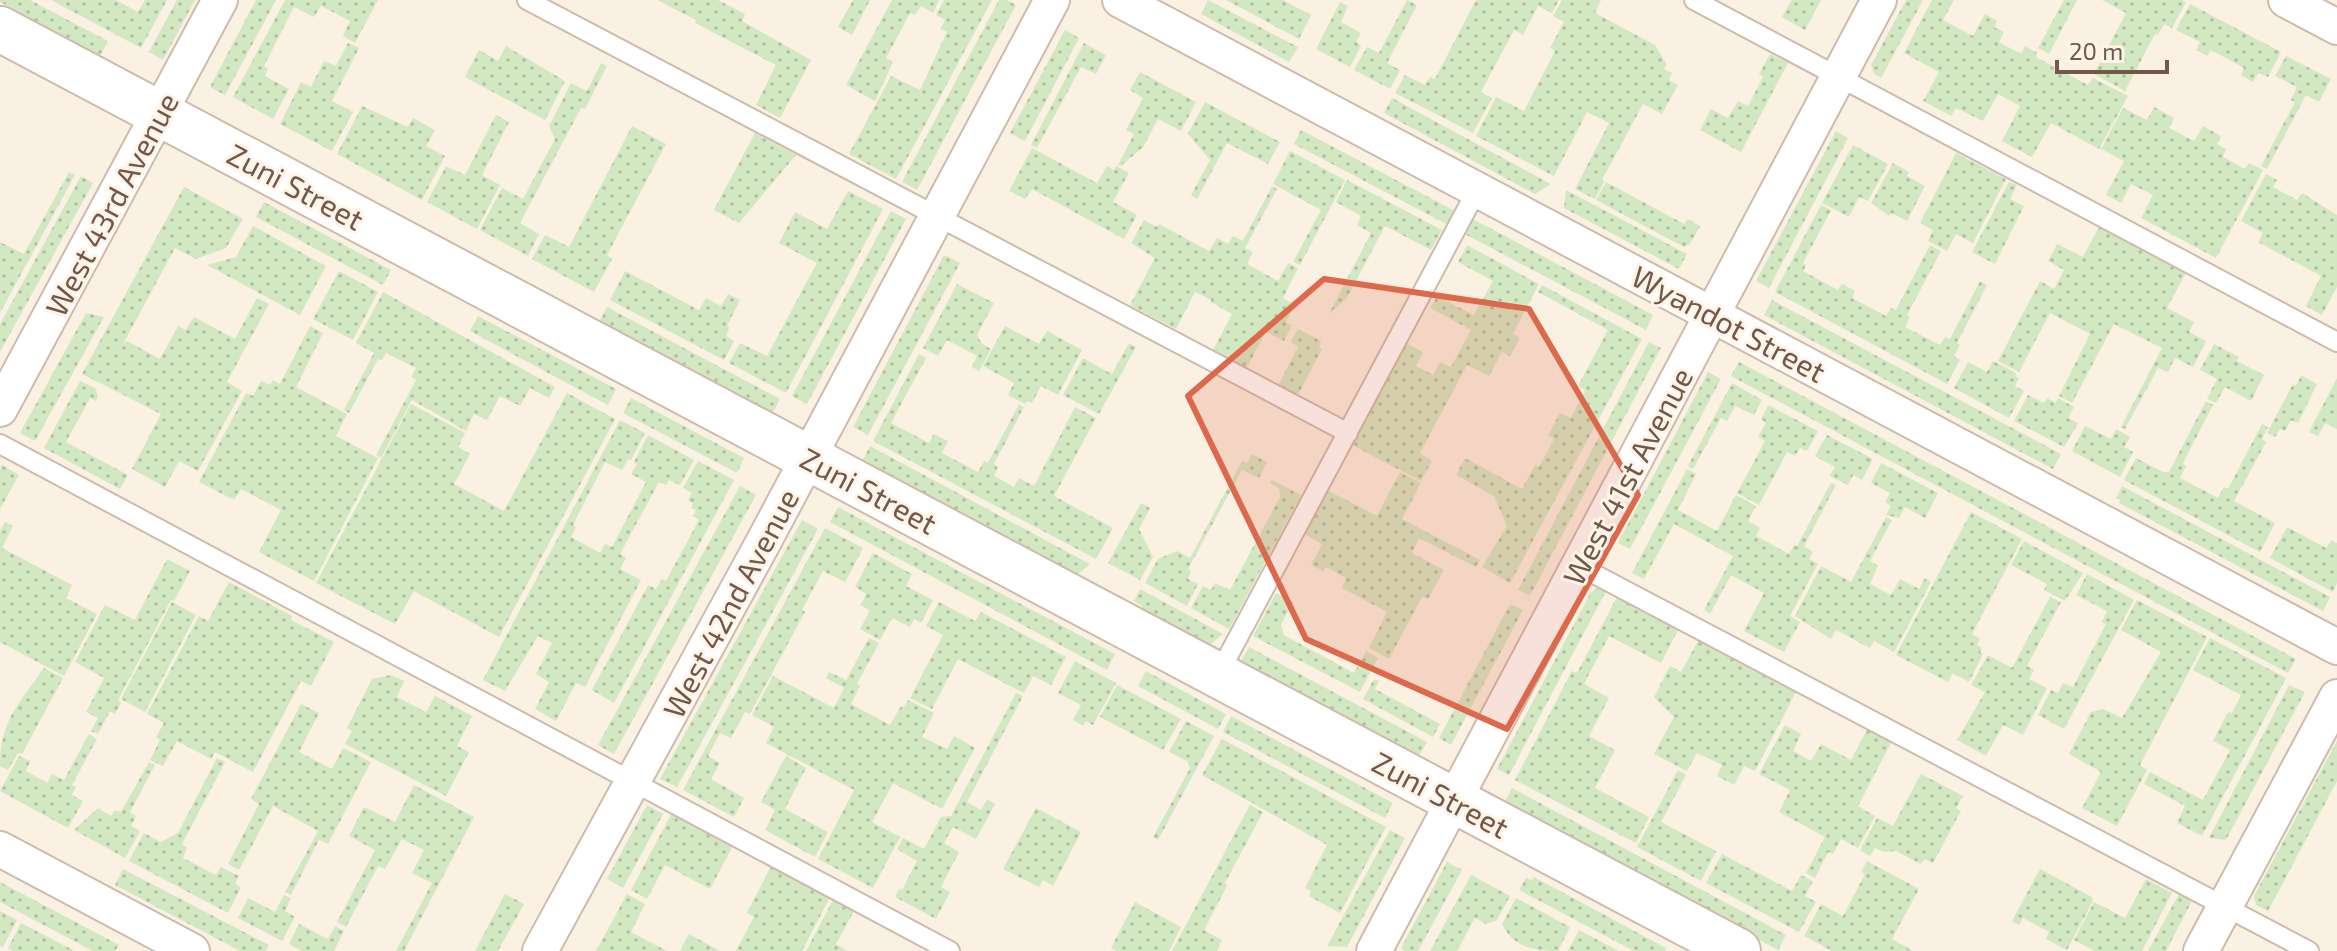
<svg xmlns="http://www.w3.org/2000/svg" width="2337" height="951" viewBox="0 0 2337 951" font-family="'Exo 2',sans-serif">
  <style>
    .grass { fill: url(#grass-dots) }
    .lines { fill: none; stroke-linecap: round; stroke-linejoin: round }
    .service-casing { stroke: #cebbac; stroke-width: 22 }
    .minor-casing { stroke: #cebbac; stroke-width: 38 }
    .tertiary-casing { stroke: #cebbac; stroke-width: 48 }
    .service { stroke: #fff; stroke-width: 18 }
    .minor { stroke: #fff; stroke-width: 34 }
    .tertiary { stroke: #fff; stroke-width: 44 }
    .marked { fill: #dc694b; fill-opacity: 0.2; stroke: #dc694b; stroke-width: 6; stroke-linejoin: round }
    .labels { text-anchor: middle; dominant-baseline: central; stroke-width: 6; stroke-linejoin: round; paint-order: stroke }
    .street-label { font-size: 30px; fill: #72574a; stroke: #fef5e8 }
  </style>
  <defs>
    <pattern id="grass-dots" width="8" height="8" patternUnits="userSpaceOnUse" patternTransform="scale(2)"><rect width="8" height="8" fill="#d2e8c2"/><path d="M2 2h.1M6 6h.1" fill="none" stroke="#afbfa0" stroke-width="1.8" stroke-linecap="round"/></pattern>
  </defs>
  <rect width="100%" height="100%" fill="#fbf1e2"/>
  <!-- grass -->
  <path class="grass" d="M 0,0 L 30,0 L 108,41 L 100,56 L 0,2 Z
    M 51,0 L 116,0 L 138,12 L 145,0 L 167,0 L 141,48 Z
    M 177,0 L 195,0 L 163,60 L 149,52 Z
    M 256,0 L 276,0 L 225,95 L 210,87 Z
    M 285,0 L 378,0 L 355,43 L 343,36 L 350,21 L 321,6 L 314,17 L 294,7 L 264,66 L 268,69 L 265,76 L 289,89 L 273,119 L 233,97 Z
    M 657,0 L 718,0 L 745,14 L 742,21 L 811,60 L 780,118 L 756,105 L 776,65 L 695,23 L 696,20 Z
    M 853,0 L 870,0 L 852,35 L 838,27 Z
    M 892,0 L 939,0 L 933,13 L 921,6 L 915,15 L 910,13 L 886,58 L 893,62 L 875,101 L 846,85 Z
    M 944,0 L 992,0 L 896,179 L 849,154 L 891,76 L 920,90 L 947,32 L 941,29 L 945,20 L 936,15 Z
    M 999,0 L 1007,0 L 1016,5 L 917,190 L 902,182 Z
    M 1208,0 L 1298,47 L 1289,62 L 1201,14 Z
    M 1226,0 L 1283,0 L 1311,15 L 1299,39 Z
    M 1407,0 L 1417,5 L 1387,63 L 1400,70 L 1390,89 L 1354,70 L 1367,47 L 1379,53 Z
    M 1476,0 L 1559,0 L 1552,13 L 1538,6 L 1523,35 L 1514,30 L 1481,92 L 1492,98 L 1473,133 L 1395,93 L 1405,75 L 1425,85 L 1430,77 L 1435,79 Z
    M 1562,0 L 1601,0 L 1595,13 L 1655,45 L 1667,65 L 1664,69 L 1672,73 L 1669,80 L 1678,85 L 1662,114 L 1643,104 L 1602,180 L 1604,182 L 1595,199 L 1575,189 L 1609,123 L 1587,112 L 1554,176 L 1476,136 L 1496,97 L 1524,111 L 1555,51 L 1550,48 L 1564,22 L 1553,16 Z
    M 1792,0 L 1821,0 L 1805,30 L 1782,17 Z
    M 1906,0 L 1923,0 L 1881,78 L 1874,74 L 1871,65 Z
    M 1932,0 L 1954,0 L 1943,20 L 1973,36 L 1985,14 L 1997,21 L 1994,27 L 2004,32 L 1999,42 L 2021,54 L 2025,46 L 2037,53 L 2036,57 L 2088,85 L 2093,78 L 2128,96 L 2099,149 L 2051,123 L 2032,157 L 2002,141 L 2020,106 L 1998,94 L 1983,121 L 1956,108 L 1951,116 L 1923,101 L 1939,72 L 1904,53 Z
    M 2064,0 L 2077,0 L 2049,54 L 2038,48 Z
    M 2102,0 L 2182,0 L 2186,2 L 2172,28 L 2164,24 L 2158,35 L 2155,34 L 2125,91 L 2094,74 L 2126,13 Z
    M 1340,2 L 1348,6 L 1341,22 L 1361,33 L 1356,42 L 1361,46 L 1350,67 L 1316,49 Z
    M 2190,4 L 2281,52 L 2268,77 L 2258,73 L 2253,82 L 2241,75 L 2244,68 L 2211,50 L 2207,56 L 2196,50 L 2200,42 L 2176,30 Z
    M 1065,30 L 1079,38 L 1025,141 L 1010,133 Z
    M 348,43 L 359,48 L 332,101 L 353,112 L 332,151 L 280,124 L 301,82 L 311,87 L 324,61 L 336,66 Z
    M 1084,43 L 1106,55 L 1096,74 L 1081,67 L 1037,148 L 1031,145 Z
    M 506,46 L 565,81 L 545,120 L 465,77 L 479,50 L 498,61 Z
    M 1770,54 L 1788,63 L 1741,152 L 1700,130 L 1711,109 L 1728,118 L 1738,101 L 1748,106 L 1763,77 L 1759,74 Z
    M 2286,56 L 2331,79 L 2319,102 L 2306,95 L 2267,169 L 2261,166 L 2295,102 L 2291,100 L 2297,87 L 2275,76 Z
    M 601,63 L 607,66 L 585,109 L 581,108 L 520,223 L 539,234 L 528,256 L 480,230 L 502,188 L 523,199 L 555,139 L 549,126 L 571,83 L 587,91 Z
    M 1140,72 L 1196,102 L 1181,131 L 1158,119 L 1143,147 L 1121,166 L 1118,165 L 1134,134 L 1126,130 L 1143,98 L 1130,90 Z
    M 1392,98 L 1551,184 L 1535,194 L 1384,113 Z
    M 1205,102 L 1280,142 L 1268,164 L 1227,143 L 1197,199 L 1191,195 L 1210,160 L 1188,134 Z
    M 362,106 L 408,127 L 413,118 L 435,130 L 426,146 L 445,156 L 422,200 L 337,154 Z
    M 2154,107 L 2174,118 L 2169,128 L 2194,141 L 2203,126 L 2221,136 L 2217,144 L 2226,149 L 2223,157 L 2245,169 L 2249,163 L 2263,170 L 2216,258 L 2141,218 L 2153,195 L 2131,184 L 2121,203 L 2106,195 L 2124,161 L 2101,149 L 2123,108 L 2147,120 Z
    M 496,115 L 509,122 L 482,175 L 500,185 L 477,229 L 427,202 L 446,166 L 465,175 Z
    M 632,126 L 666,144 L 607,255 L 612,259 L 594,292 L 532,259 L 545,235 L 569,247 Z
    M 1301,130 L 1457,212 L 1450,226 L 1294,144 Z
    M 1836,131 L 1848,138 L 1769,288 L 1756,281 Z
    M 755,133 L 796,155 L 739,223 L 714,210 Z
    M 1853,145 L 1888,164 L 1868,201 L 1859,197 L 1849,217 L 1822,203 Z
    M 1032,148 L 1097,183 L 1107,166 L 1114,170 L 1116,166 L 1129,173 L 1113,202 L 1137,215 L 1124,239 L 1032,189 L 1025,199 L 1009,191 Z
    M 1290,151 L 1345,180 L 1300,265 L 1293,262 L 1321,210 L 1273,184 Z
    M 1956,153 L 2006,179 L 1973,243 L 1956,234 L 1947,251 L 1928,241 L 1933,230 L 1920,223 Z
    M 1893,163 L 1909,172 L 1907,176 L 1925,186 L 1907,221 L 1891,213 L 1889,216 L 1871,203 Z
    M 69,172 L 75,175 L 0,313 L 0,242 L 24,254 Z
    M 2266,174 L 2277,180 L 2273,187 L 2297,200 L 2302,193 L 2337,215 L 2337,287 L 2322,315 L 2306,306 L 2321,276 L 2258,242 L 2263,233 L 2241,221 Z
    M 81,176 L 93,183 L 0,352 L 0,324 Z
    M 1347,180 L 1442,230 L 1431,250 L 1385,226 L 1347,298 L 1329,314 L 1371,233 L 1357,225 L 1361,216 L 1336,202 Z
    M 1606,182 L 1684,224 L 1688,219 L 1700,226 L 1690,244 L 1684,247 L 1596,200 Z
    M 2009,182 L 2017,185 L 2010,199 L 2024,206 L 1995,264 L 1972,252 Z
    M 1272,186 L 1277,189 L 1245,248 L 1253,252 L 1247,264 L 1278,281 L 1288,263 L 1298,268 L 1283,298 L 1295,305 L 1286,322 L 1292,326 L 1284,341 L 1266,332 L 1246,369 L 1213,350 L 1232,314 L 1211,302 L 1211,300 L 1195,292 L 1176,329 L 1130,305 L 1155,258 L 1131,243 L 1144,220 L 1157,227 L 1159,224 L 1209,251 L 1217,238 L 1228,244 L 1233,236 L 1243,241 Z
    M 184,187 L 243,219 L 226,248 L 196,259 L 175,248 L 123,344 L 127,341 L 160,359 L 178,326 L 186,330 L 194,317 L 235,339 L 257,298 L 269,304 L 227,382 L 242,391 L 198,471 L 179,461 L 165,487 L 132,469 L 161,414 L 82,374 Z
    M 1566,190 L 1687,254 L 1679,269 L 1564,208 Z
    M 848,191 L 883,209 L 786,393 L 729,363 L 740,343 L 767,356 L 817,263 L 779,243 L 795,212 L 827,229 Z
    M 264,202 L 391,270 L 383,285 L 256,217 Z
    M 1821,205 L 1831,210 L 1803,263 L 1806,265 L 1803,271 L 1838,290 L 1842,284 L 1855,291 L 1852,298 L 1886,316 L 1891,308 L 1896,310 L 1930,245 L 1941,251 L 1907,315 L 1910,317 L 1905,327 L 1940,345 L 1945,337 L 1950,339 L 1980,281 L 1987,285 L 1957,343 L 1960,345 L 1954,356 L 1960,360 L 1947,384 L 1775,292 Z
    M 891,211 L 906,219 L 807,404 L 792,396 Z
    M 1469,217 L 1653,315 L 1646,330 L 1461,232 Z
    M 2100,225 L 2187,271 L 2167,308 L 2194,322 L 2189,332 L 2206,341 L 2193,367 L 2175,358 L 2168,372 L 2158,368 L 2125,429 L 2121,427 L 2162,348 L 2114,324 L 2072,403 L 2059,396 L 2090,334 L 2050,313 L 2019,372 L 1998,361 L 2040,281 L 2054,289 L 2064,270 L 2048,261 L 2057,244 L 2083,257 Z
    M 253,226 L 326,266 L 300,315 L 207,265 L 236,257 Z
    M 1467,245 L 1539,284 L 1513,334 L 1520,338 L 1510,356 L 1502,352 L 1489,376 L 1467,365 L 1420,453 L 1432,461 L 1421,481 L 1348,443 L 1402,341 L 1423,352 L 1416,366 L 1433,375 L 1440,362 L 1451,367 L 1471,330 L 1430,308 L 1437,296 L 1474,315 L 1493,281 L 1458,262 Z
    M 944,255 L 960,263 L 868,435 L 853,427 Z
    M 339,271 L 378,292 L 353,340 L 313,319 Z
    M 625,271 L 699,310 L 706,298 L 721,306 L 728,294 L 740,300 L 727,326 L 729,328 L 726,336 L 734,341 L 724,360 L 610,300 Z
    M 957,284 L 994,303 L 977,335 L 982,344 L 991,349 L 979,371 L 972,367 L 977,356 L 947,340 L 938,356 L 923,348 Z
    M 1542,285 L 1642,339 L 1510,583 L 1482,567 L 1507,526 L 1494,496 L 1456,475 L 1465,458 L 1522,489 L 1535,465 L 1539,467 L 1554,439 L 1548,435 L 1560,413 L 1571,418 L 1585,390 L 1578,386 L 1608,330 L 1538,292 Z
    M 383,292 L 555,387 L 549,398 L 530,388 L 520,406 L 500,396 L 487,420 L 474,414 L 466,431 L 412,400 L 381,458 L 376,455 L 416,380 L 411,377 L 416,368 L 386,353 L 382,360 L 378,359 L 349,413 L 344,410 L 374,353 L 356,343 Z
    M 1772,300 L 2061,454 L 2053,469 L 1764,315 Z
    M 607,307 L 780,399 L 772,414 L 599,322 Z
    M 86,313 L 104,317 L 35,441 L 20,433 Z
    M 478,316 L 616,389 L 608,405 L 470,331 Z
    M 310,326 L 323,333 L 296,387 L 347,414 L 336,436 L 378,458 L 314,581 L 259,552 L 281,510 L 241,489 L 234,500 L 199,482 L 246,393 L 253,396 L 261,381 L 270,385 L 273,380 L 280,384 Z
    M 1005,326 L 1039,344 L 1047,331 L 1082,350 L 1058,395 L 1041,386 L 1032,403 L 1027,401 L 1025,404 L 1008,395 L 1014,383 L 983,366 Z
    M 1298,329 L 1321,341 L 1319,347 L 1322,349 L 1298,395 L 1279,384 L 1298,347 L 1291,342 Z
    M 1649,342 L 1661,348 L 1530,596 L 1518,590 Z
    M 1129,343 L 1136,347 L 1099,414 L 1063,395 L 1083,358 L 1112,374 Z
    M 2214,344 L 2239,357 L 2237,361 L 2264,375 L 2251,401 L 2225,387 L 2216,403 L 2207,399 L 2217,379 L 2200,370 Z
    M 919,354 L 926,358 L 891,423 L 929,443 L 934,434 L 948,441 L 942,453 L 978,472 L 984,461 L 988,463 L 1019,404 L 1024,407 L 994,464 L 998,467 L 994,476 L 1014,487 L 1019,478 L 1034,486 L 1075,407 L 1096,418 L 1054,496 L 1113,528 L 1096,559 L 873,441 Z
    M 1993,361 L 2016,373 L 2015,376 L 2019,378 L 2015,386 L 2024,391 L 2009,418 L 1954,388 L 1968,362 L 1987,372 Z
    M 1739,362 L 2296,659 L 2288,673 L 1731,376 Z
    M 1708,372 L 1721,379 L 1630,549 L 1618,543 Z
    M 2301,375 L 2317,384 L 2298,423 L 2291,420 L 2285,431 L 2280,429 L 2275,437 L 2267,433 L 2293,384 L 2296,386 Z
    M 2337,378 L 2337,429 L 2325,423 L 2318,436 L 2309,432 Z
    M 80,381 L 95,388 L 98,397 L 96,401 L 90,398 L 66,442 L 128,475 L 120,489 L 44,448 Z
    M 1732,383 L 1762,400 L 1754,415 L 1735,406 L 1727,421 L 1721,418 L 1693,469 L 1688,466 Z
    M 567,393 L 615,419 L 499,637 L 414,591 L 395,624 L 316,583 L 411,404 L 465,433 L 458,447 L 470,454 L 454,484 L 504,511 Z
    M 2028,395 L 2044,403 L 2047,398 L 2055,403 L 2058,398 L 2074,407 L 2068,418 L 2078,423 L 2064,447 L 2014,421 Z
    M 631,398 L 744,458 L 737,473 L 623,413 Z
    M 2206,401 L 2213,405 L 2183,463 L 2186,466 L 2180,478 L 2218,498 L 2224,487 L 2228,489 L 2262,424 L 2268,427 L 2262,439 L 2266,442 L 2234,501 L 2275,523 L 2260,552 L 2124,480 L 2136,458 L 2163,472 L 2169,472 Z
    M 1768,405 L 1818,431 L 1807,451 L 1800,448 L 1795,456 L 1787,452 L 1759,505 L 1737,493 L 1765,441 L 1758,437 L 1766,423 L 1761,419 Z
    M 620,420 L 645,433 L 631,460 L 628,459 L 622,470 L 605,462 L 573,525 L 576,527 L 571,537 L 600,553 L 605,544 L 612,547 L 646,482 L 631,474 L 637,464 L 634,462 L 648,435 L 694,460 L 680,485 L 669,480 L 666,485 L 659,482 L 620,554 L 626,558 L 620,569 L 641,580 L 585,687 L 576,683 L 556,721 L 535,709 L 549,682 L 536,674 L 552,643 L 538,636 L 505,691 L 483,680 Z
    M 2085,426 L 2111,439 L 2116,429 L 2130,437 L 2124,447 L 2133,452 L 2120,477 L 2072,451 Z
    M 1827,435 L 1873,459 L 1862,480 L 1853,475 L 1848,485 L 1830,476 L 1835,467 L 1815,456 Z
    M 870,446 L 1090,564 L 1076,576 L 862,461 Z
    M 1252,454 L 1267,462 L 1259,478 L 1242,470 L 1188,569 L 1191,571 L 1188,579 L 1198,584 L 1187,606 L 1145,583 L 1158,559 L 1177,551 L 1190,558 L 1242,461 L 1247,463 Z
    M 698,461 L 734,480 L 614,703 L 592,690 L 648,585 L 656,589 L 662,579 L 666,581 L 699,520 L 693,516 L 696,510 L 691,508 L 693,503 L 688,500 L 692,493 L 683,488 Z
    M 1881,463 L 1938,493 L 1925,518 L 1905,507 L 1899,518 L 1886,515 L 1891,506 L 1885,502 L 1890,493 L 1871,483 Z
    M 2,465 L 19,475 L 0,509 L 0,469 Z
    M 1687,469 L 1696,474 L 1678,510 L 1717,531 L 1736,495 L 1756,506 L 1748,521 L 1760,528 L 1756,536 L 1789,554 L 1794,545 L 1797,546 L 1831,483 L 1836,485 L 1804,546 L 1813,552 L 1809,559 L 1818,564 L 1790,616 L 1800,622 L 1784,652 L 1744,631 L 1764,593 L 1731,575 L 1710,614 L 1704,610 L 1733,556 L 1674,524 L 1644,579 L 1632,573 Z
    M 1400,472 L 1421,483 L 1402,519 L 1480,560 L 1476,567 L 1419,538 L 1412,553 L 1444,570 L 1428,599 L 1422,597 L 1389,659 L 1369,648 L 1387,612 L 1342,588 L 1346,578 L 1326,567 L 1323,571 L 1311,565 L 1322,544 L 1304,534 L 1327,490 L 1377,516 Z
    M 1272,480 L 1301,495 L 1229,629 L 1191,608 L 1203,586 L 1211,590 L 1215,583 L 1230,590 L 1280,497 L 1279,488 L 1270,483 Z
    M 740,486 L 756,495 L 614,754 L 598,745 Z
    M 2122,486 L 2330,597 L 2323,611 L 2119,503 L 2120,500 L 2116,498 Z
    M 1141,503 L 1150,508 L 1139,529 L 1153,557 L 1140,580 L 1108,563 Z
    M 838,507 L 1115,654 L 1107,670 L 830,522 Z
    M 1971,512 L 2022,539 L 1972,634 L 1980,639 L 1977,645 L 1982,648 L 1980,652 L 1983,654 L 1969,682 L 1953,673 L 1948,682 L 1896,655 Z
    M 1886,517 L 1892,520 L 1870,561 L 1878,566 L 1870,584 L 1891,595 L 1900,579 L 1919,589 L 1925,578 L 1931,582 L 1894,652 L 1874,641 L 1870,648 L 1836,630 L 1831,639 L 1795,616 L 1821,566 L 1851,582 Z
    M 802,520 L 818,529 L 677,787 L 660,779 Z
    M 5,522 L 13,526 L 2,548 L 72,585 L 66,598 L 97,614 L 64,676 L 0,642 L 0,531 Z
    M 2287,527 L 2326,548 L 2331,541 L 2337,543 L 2337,583 L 2333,592 L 2270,558 Z
    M 825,528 L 863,548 L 845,582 L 823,571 L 802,610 L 805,612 L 750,714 L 745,712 L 731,738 L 720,733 L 708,756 L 720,763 L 711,779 L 744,798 L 734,817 L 683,790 Z
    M 2024,541 L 2083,573 L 2065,601 L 2044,590 L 2047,584 L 2011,565 Z
    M 873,553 L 912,574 L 906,586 L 933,600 L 921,623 L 914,619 L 910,627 L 892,618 L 880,640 L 860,629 L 870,611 L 861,605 L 866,594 L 855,587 Z
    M 167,559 L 190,571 L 174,601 L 171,600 L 118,700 L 121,703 L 115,714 L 110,711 L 98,734 L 91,731 L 98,718 L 86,712 L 104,678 L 75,662 L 105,605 L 135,620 Z
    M 2087,574 L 2134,600 L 2064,729 L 2038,715 L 2051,690 L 2058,693 L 2063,683 L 2073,687 L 2106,624 L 2102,622 L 2107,611 L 2076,595 Z
    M 229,582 L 292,616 L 291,620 L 334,642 L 311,686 L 301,681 L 253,772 L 215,752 L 211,759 L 177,741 L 163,766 L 150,760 L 160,740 L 156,737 L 164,723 L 147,714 L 199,616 L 208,621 Z
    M 1599,587 L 1606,591 L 1509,775 L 1497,769 L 1591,592 Z
    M 1140,589 L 1223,634 L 1208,646 L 1141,610 L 1142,606 L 1134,601 Z
    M 1276,593 L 1293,602 L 1281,625 L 1284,635 L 1354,673 L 1366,651 L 1378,658 L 1360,692 L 1253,636 Z
    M 1617,597 L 1678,630 L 1661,663 L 1609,636 L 1584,684 L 1609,698 L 1589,736 L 1615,750 L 1595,788 L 1649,817 L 1636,843 L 1515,780 L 1572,671 L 1577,673 Z
    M 2050,597 L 2061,602 L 2027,666 L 2034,670 L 2029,679 L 2047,688 L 2023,735 L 2003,725 L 1986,756 L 1957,740 L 1985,692 L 1971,685 L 1988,655 L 2012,668 Z
    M 2137,600 L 2207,637 L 2140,765 L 2147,770 L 2117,826 L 2082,808 L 2101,772 L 2069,754 L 2091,712 L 2103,709 L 2122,718 L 2161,652 L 2121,630 Z
    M 172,602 L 196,615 L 145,712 L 121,699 Z
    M 939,602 L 975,621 L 981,612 L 1066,657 L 1051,685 L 1033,676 L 1024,693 L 958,659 L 932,709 L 910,698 L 943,635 L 926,626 Z
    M 1510,604 L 1523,610 L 1451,745 L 1439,738 Z
    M 869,638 L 879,643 L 857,684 L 860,686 L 851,704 L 890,725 L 901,706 L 904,707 L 908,700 L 934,713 L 922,737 L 947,749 L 954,736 L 975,748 L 942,809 L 893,783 L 872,822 L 900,837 L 873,888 L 818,859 L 854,790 L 766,743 L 774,727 L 752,715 L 773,676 L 834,708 L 844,688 L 826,678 L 829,672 L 846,680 Z
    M 2210,638 L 2286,678 L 2202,836 L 2177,823 L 2185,806 L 2144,784 L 2150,772 L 2203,800 L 2230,750 L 2213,741 L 2228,712 L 2232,713 L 2241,695 L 2193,670 Z
    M 1699,639 L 1797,690 L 1755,771 L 1744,766 L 1734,785 L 1717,776 L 1722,765 L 1697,753 L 1687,771 L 1654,754 L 1674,717 L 1654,697 L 1670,666 L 1681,672 Z
    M 1249,647 L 1427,742 L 1418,758 L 1240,663 Z
    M 1075,661 L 1116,683 L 1093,725 L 1086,721 L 1083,726 L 1073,720 L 1081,705 L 1058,693 Z
    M 44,668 L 63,678 L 22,754 L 18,753 L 8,770 L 0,766 C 0,720 19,704 44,668 Z
    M 1146,671 L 1226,714 L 1218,729 L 1138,686 Z
    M 391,675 L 404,681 L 397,697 L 426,712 L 435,696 L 472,716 L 457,746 L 469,752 L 446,796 L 345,744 L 352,731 L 347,728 L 372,679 Z
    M 1374,679 L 1379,681 L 1375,689 L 1440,724 L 1433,737 L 1363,699 Z
    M 1117,685 L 1181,719 L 1163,750 L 1100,717 Z
    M 2289,685 L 2305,692 L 2226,840 L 2209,838 Z
    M 1016,693 L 1023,696 L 967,802 L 981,810 L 987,799 L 995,804 L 976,839 L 953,827 L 944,843 L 959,852 L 941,887 L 950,892 L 936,919 L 895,897 L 899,889 L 902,890 L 917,861 L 897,849 L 903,838 L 924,849 L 941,817 L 951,816 Z
    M 301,704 L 319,713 L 299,752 L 332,769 L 343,748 L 371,762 L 328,844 L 319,840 L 291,895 L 285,892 L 318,831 L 273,806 L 239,870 L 228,864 L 259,804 L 251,799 Z
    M 1231,716 L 1393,803 L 1385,818 L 1223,732 Z
    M 1186,721 L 1214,736 L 1158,840 L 1153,837 L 1190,768 L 1187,761 L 1169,752 Z
    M 1785,725 L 1801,734 L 1793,751 L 1811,761 L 1821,744 L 1851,760 L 1868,728 L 1892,741 L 1858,806 L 1875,816 L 1858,848 L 1841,839 L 1833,854 L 1828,852 L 1815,878 L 1806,873 L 1825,837 L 1779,812 L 1790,790 L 1759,774 Z
    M 89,734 L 97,739 L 72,785 L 76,787 L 72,795 L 83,801 L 68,828 L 0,791 L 19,756 L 30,761 L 26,771 L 47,783 L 52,774 L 64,780 Z
    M 1222,739 L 1386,827 L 1340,913 L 1309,896 L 1311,891 L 1305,888 L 1327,845 L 1202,775 Z
    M 2337,741 L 2337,781 L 2268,911 L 2256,905 L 2254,896 Z
    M 786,756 L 806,768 L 785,809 L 828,832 L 815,857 L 765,830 L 775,810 L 761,802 Z
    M 217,758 L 225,762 L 182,844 L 187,848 L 183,858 L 216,875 L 221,867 L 239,876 L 235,884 L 241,887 L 228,913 L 129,861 L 144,833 L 161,842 L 178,833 Z
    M 149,762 L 155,765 L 130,812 L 136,816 L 131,826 L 140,831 L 125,858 L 74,830 L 98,808 L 111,816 L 115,810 L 121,812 Z
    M 1678,770 L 1686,775 L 1661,822 L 1716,851 L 1701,881 L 1637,847 Z
    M 1921,774 L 1963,796 L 1956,808 L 1961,811 L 1933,863 L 1925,859 L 1921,864 L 1896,851 L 1884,852 L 1875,848 L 1870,856 L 1860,850 L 1877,818 L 1893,826 Z
    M 414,785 L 474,817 L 404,951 L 396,951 L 432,883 L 412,873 L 424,850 L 402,839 L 385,869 L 378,866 L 346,927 L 337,922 L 375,850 L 349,836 L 364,807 L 395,822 Z
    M 1512,788 L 1786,935 L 1778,950 L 1504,803 Z
    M 647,805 L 663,814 L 623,888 L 607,879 Z
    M 1250,805 L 1263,812 L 1225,883 L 1227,886 L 1204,930 L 1222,940 L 1217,951 L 1172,951 Z
    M 675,807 L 736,840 L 710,889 L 665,865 L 647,899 L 631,890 Z
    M 1036,808 L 1081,832 L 1053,886 L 1043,880 L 1039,887 L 1003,869 Z
    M 1390,830 L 1405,838 L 1347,947 L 1327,946 Z
    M 1722,854 L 1792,891 L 1801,875 L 1813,881 L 1805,896 L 1816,902 L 1799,932 L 1706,883 Z
    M 1867,861 L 1919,889 L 1892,939 L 1913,951 L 1832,951 L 1804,936 L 1821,904 L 1843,916 L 1865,874 L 1861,872 Z
    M 1447,862 L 1462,870 L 1418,951 L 1405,951 L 1401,948 Z
    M 771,866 L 830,897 L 802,951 L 736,951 L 754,917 L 747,913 Z
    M 123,869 L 269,945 L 266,951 L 240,951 L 115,885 Z
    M 2040,869 L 2092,897 L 2093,901 L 2067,950 L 2046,939 L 2049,932 L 2023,918 L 2019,925 L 2012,921 Z
    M 1471,875 L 1510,896 L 1497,920 L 1486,924 L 1475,918 L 1457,951 L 1430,951 Z
    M 1534,877 L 1666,948 L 1665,951 L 1634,951 L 1519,890 L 1526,878 L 1532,880 Z
    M 2146,879 L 2172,893 L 2142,951 L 2095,951 L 2074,940 L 2094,902 L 2125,918 Z
    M 0,882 L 119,945 L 115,951 L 93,951 L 0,902 Z
    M 2180,892 L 2193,899 L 2166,951 L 2148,951 Z
    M 505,894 L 524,904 L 498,951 L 475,951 Z
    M 627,894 L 645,904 L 631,932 L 667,951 L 596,951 Z
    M 284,895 L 291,898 L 285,911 L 295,917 L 282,941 L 238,918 L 248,898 L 275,912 Z
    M 1516,898 L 1570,927 L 1558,951 C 1533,951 1513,947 1502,924 Z
    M 833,900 L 854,911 L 836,944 L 848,951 L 806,951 Z
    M 1135,902 L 1181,927 L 1169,951 L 1117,951 L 1111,948 Z
    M 0,911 L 17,920 L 3,947 L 0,946 Z
    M 21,923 L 73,950 L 72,951 L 13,951 L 8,948 Z
    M 299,924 L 328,939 L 335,926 L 344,931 L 334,951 L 302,951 L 289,944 Z
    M 1579,930 L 1619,951 L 1568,951 Z
    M 689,934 L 720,951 L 680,951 Z"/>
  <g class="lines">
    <!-- service casing -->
    <g class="service-casing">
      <path id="service" d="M 527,0 L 1348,433
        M 1694,0 L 2337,342
        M 0,444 L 950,951
        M 1579,566 L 2309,951
        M 1218,675 L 1477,190"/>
    </g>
    <!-- minor casing -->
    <g class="minor-casing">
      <path id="minor" d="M 1120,0 L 2337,647
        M 2286,0 L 2337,27
        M 0,409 L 220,0
        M 0,849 L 192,951
        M 540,951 L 764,541 L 1052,0
        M 1374,951 L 1879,0
        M 2201,951 L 2337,697"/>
    </g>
    <!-- tertiary casing -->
    <g class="tertiary-casing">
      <path id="tertiary" d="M 0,29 L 1738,951"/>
    </g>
    <!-- service -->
    <use href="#service" class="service"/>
    <!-- minor -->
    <use href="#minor" class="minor"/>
    <!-- tertiary -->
    <use href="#tertiary" class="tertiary"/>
  </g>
  <!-- marked area -->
  <path class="marked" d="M 1324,279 L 1529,309 L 1638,495 L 1507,729 L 1306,639 L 1188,396 Z"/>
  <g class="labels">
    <!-- street labels -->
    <g class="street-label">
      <text transform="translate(296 186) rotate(28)">Zuni Street</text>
      <text transform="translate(111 204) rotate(-62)">West 43rd Avenue</text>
      <text transform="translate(1729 323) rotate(28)">Wyandot Street</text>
      <text transform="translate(1627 476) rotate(-62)">West 41st Avenue</text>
      <text transform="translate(869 490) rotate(28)">Zuni Street</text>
      <text transform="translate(730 603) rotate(-62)">West 42nd Avenue</text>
      <text transform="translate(1441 794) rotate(28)">Zuni Street</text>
    </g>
  </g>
  <!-- scale -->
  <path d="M2057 60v12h110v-12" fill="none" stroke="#72574a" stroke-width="4"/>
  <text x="2069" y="60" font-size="24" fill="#72574a" stroke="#fef5e8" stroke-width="6" paint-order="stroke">20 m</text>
</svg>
